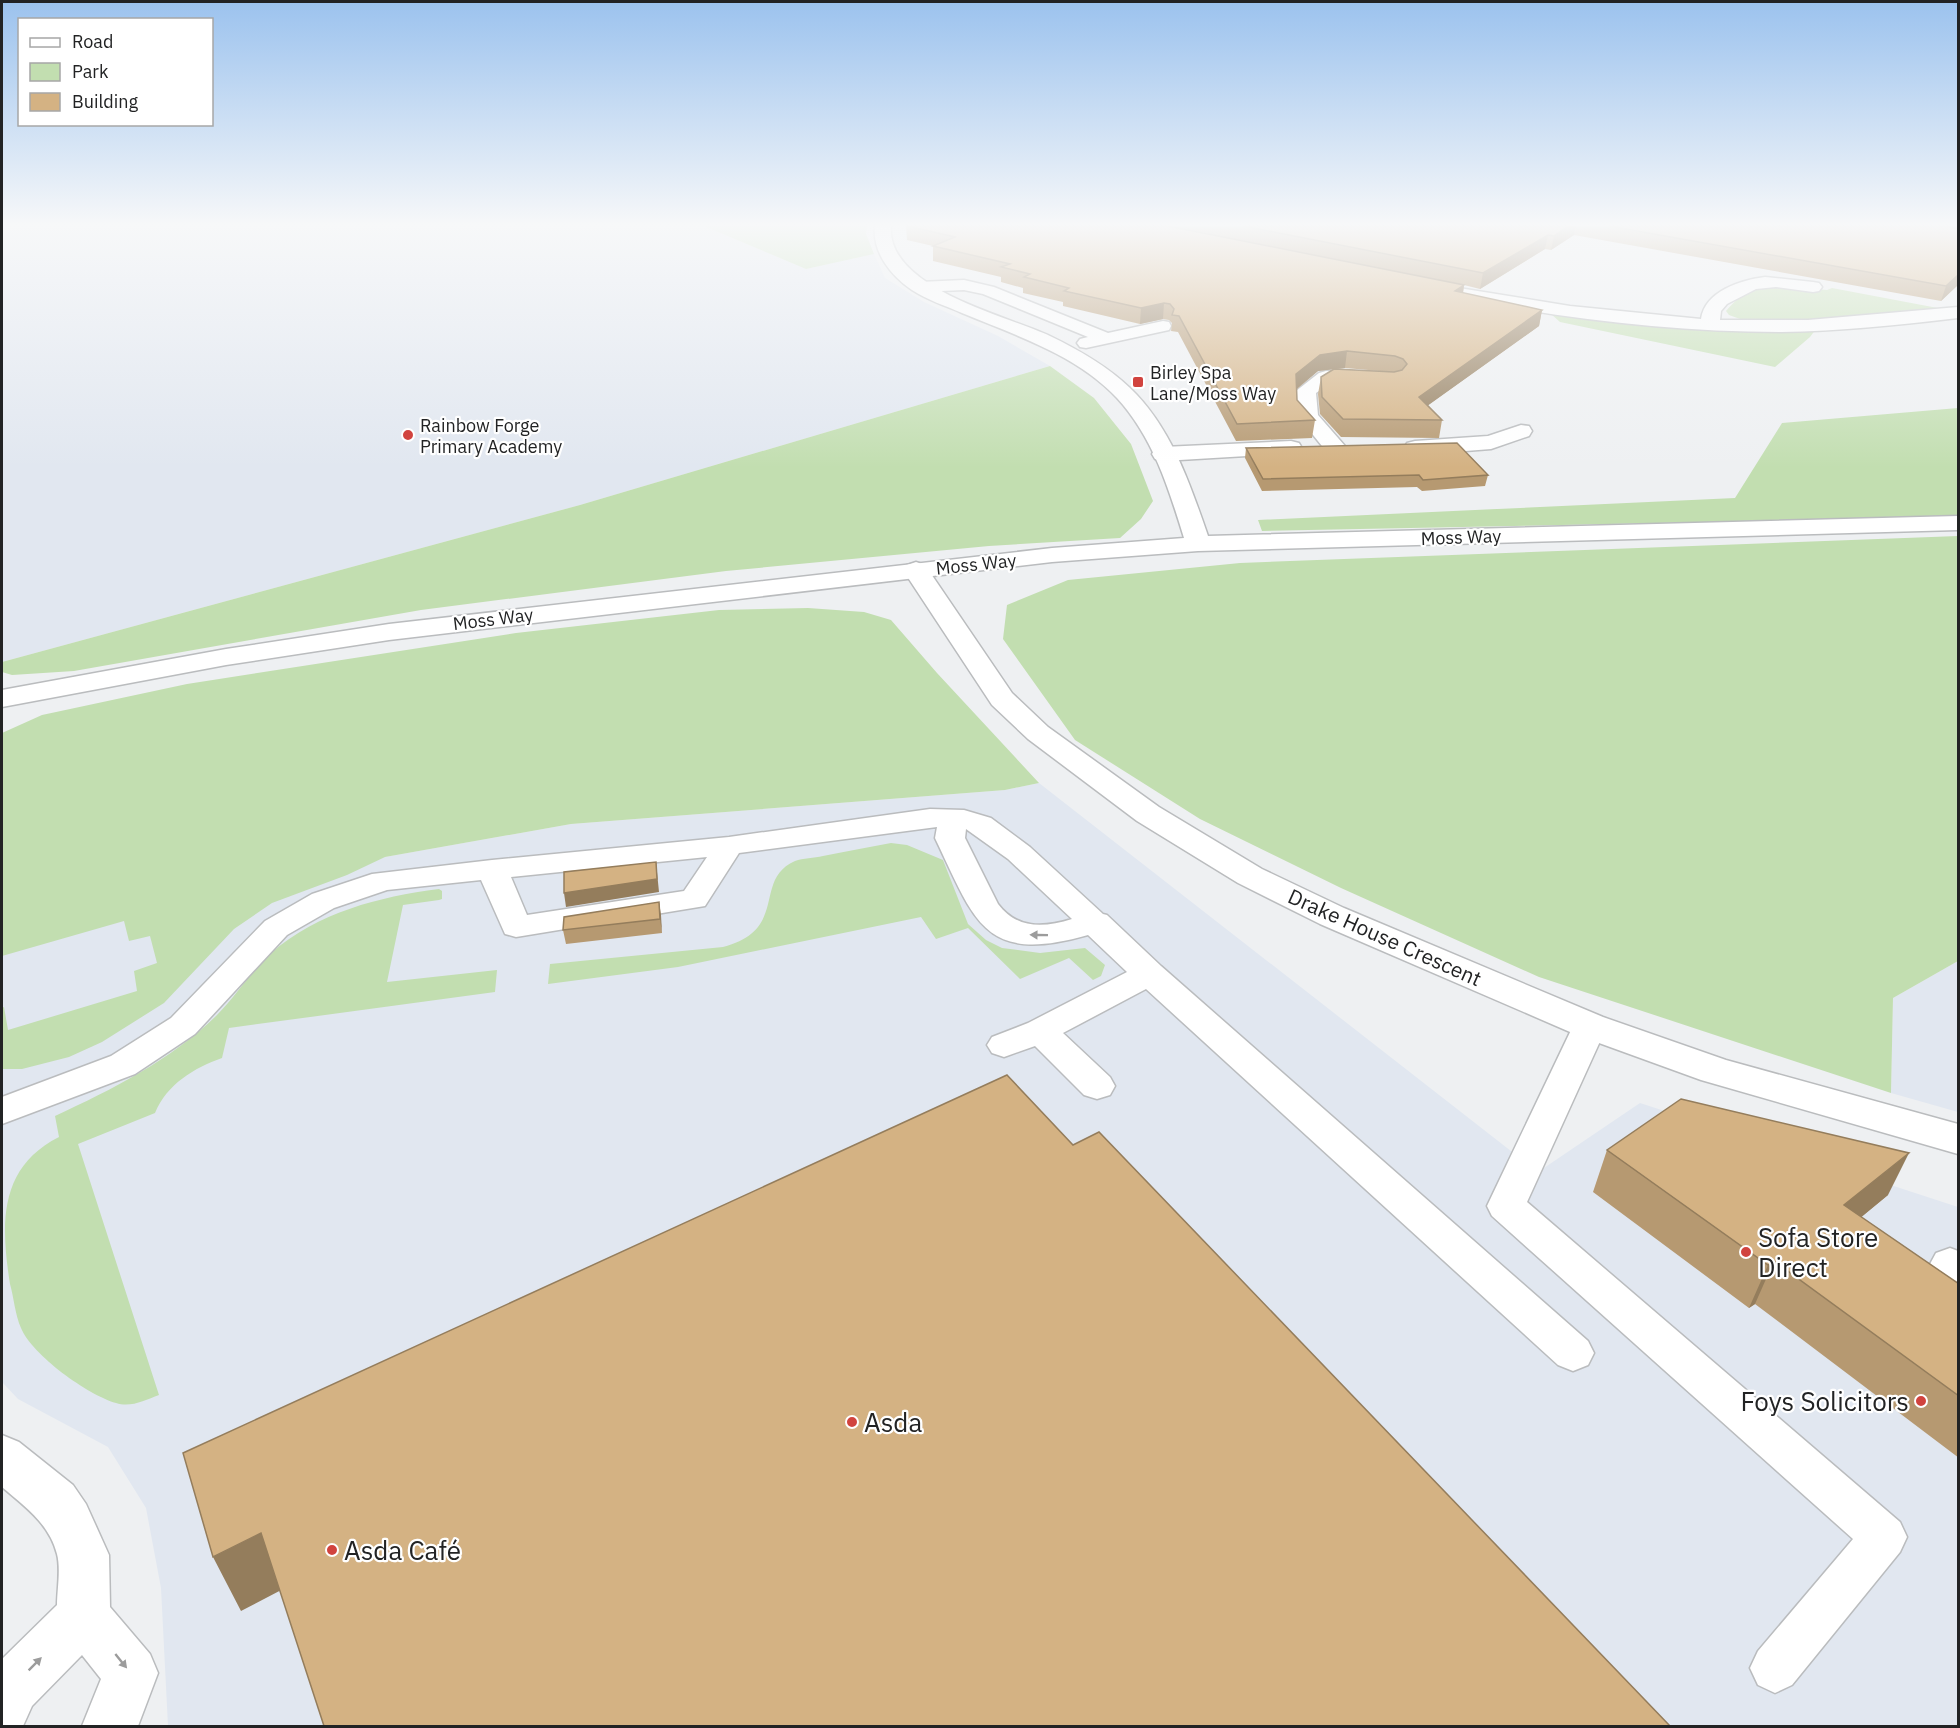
<svg xmlns="http://www.w3.org/2000/svg" width="1960" height="1728" viewBox="0 0 1960 1728" font-family="'IBM Plex Sans',sans-serif">
  <style>
    .built { fill: #e1e7f0 }
    .green { fill: #c2deb0 }
    .lines { fill: none; stroke-linecap: round; stroke-linejoin: round }
    .service-casing { stroke: #babcbe; stroke-width: 3 }
    .minor-casing { stroke: #babcbe; stroke-width: 3 }
    .tertiary-casing { stroke: #babcbe; stroke-width: 3 }
    .service { fill: #fff; fill-rule: evenodd }
    .minor { fill: #fff; fill-rule: evenodd }
    .tertiary { fill: #fff; fill-rule: evenodd }
    .wall { fill: #b69971; fill-rule: evenodd }
    .shaded-wall { fill: #947d5c }
    .building { fill: #d4b283; stroke: #947d5c; stroke-width: 1.5 }
    .oneway { fill: #9c9c9c }
    .poi-dot { fill: #d1433e; stroke: #fff; stroke-width: 2 }
    .labels { text-anchor: middle; dominant-baseline: central; stroke-width: 4.5; stroke-linejoin: round; paint-order: stroke }
    .far-poi-label { font-size: 18px; fill: #222324; stroke: #fff; text-anchor: start }
    .far-street-label { font-size: 18px; fill: #222324; stroke: #fff }
    .street-label { font-size: 21px; fill: #222324; stroke: #fff }
    .near-poi-label { font-size: 26px; fill: #222324; stroke: #fff; text-anchor: start }
  </style>
  <rect width="100%" height="100%" fill="#eef0f2"/>
  <!-- built -->
  <path class="built" d="M 2,226 L 704,226 L 806,269 L 874,254 L 885,278 L 924,302 L 998,336 L 1050,366 L 580,505 L 2,662 Z
    M 1039,783 L 1538,1172 L 1640,1103 L 1958,1207 L 1958,1726 L 168,1726 L 161,1588 L 146,1508 L 108,1447 L 18,1399 L 2,1382 L 2,925 L 571,824 L 1005,790 Z
    M 1958,961 L 1958,1112 L 1891,1093 L 1893,998 Z"/>
  <!-- green -->
  <path class="green" d="M 704,226 L 867,226 L 866,234 L 874,254 L 806,269 Z
    M 1783,286 L 1827,290 L 1832,288 L 1943,309 L 1822,321 L 1810,337 L 1775,367 L 1560,322 L 1551,314 L 1672,327 L 1741,330 L 1740,319 L 1729,315 L 1726,311 C 1745,289 1755,289 1783,286 Z
    M 1050,366 L 1094,398 L 1131,444 L 1153,501 L 1141,519 L 1120,538 L 989,546 L 726,571 L 421,610 L 74,671 L 12,675 L 2,672 L 2,662 L 580,505 Z
    M 1958,408 L 1958,517 L 1262,531 L 1258,520 L 1735,498 L 1782,423 Z
    M 1958,536 L 1958,961 L 1893,998 L 1891,1093 L 1539,977 L 1341,888 L 1200,819 L 1075,740 L 1003,639 L 1007,605 L 1068,580 L 1240,563 Z
    M 808,608 L 864,612 L 891,620 L 937,673 L 1039,783 L 1005,790 L 571,824 L 385,857 L 347,875 L 272,903 L 234,929 L 164,1003 L 102,1042 L 69,1057 L 22,1069 L 2,1069 L 2,1008 L 4,1007 L 8,1030 L 137,991 L 134,971 L 157,963 L 150,936 L 129,941 L 124,921 L 2,956 L 2,733 L 42,715 L 187,684 L 516,633 L 719,610 Z
    M 891,843 L 907,845 L 943,860 L 968,924 L 986,940 L 1002,948 L 1040,953 L 1085,948 L 1105,965 L 1101,976 L 1093,980 L 1069,958 L 1020,979 L 968,928 L 936,939 L 921,917 L 678,967 L 548,984 L 550,964 L 723,947 C 790,929 752,880 795,861 C 803,858 814,858 823,856 C 845,852 868,847 891,843 Z
    M 439,889 L 442,891 L 442,899 L 439,900 L 403,905 L 387,982 L 497,970 L 495,992 L 229,1028 L 222,1058 C 194,1068 167,1084 155,1113 L 78,1144 L 159,1395 C 145,1400 131,1408 116,1403 C 88,1395 32,1355 21,1328 C 15,1315 14,1298 10,1284 C 0,1221 0,1167 59,1137 L 55,1116 C 113,1089 171,1060 217,1015 C 236,996 251,971 271,953 C 319,912 378,897 439,889 Z"/>
  <g class="lines">
    <!-- service casing -->
    <g class="service-casing">
      <path id="service" d="M 964,280 L 994,287 L 1108,333 L 1163,321 L 1169,322 L 1171,326 L 1169,330 L 1086,348 L 1080,347 L 1077,343 L 1080,339 L 1088,337 L 983,294 L 964,290 L 919,292 L 911,287 L 919,282 Z
        M 930,809 L 964,810 L 991,818 L 1030,847 L 1103,914 L 1107,915 L 1161,966 L 1588,1341 L 1594,1353 L 1588,1365 L 1573,1371 L 1558,1365 L 1146,989 L 1063,1033 L 1110,1077 L 1115,1086 L 1110,1095 L 1097,1099 L 1084,1095 L 1035,1046 L 1004,1057 L 992,1053 L 987,1045 L 992,1037 L 1028,1023 L 1127,972 L 1088,935 C 983,965 975,921 935,838 L 937,827 L 739,853 L 705,906 L 516,937 L 505,934 L 481,880 L 387,890 L 334,908 L 287,935 L 195,1034 L 135,1074 L 2,1124 L 2,1097 L 111,1056 L 171,1018 L 265,921 L 312,894 L 372,874 L 492,860 L 729,837 ZM 966,829 L 1008,859 L 1072,919 C 1043,928 1017,929 998,904 L 965,838 ZM 707,857 L 684,891 L 527,915 L 511,877 Z
        M 1590,1014 L 1602,1018 L 1607,1026 L 1527,1202 L 1900,1522 L 1907,1537 L 1900,1552 L 1792,1685 L 1775,1693 L 1758,1685 L 1750,1668 L 1758,1651 L 1853,1539 L 1492,1216 L 1487,1206 L 1573,1026 L 1578,1018 Z
        M 1950,1248 L 1958,1251 L 1958,1283 L 1936,1275 L 1930,1264 L 1936,1253 Z"/>
    </g>
    <!-- minor casing -->
    <g class="minor-casing">
      <path id="minor" d="M 1765,277 L 1813,282 L 1819,283 L 1822,287 L 1819,291 L 1813,292 L 1776,287 L 1756,289 L 1727,304 L 1721,311 L 1720,320 L 1808,320 L 1958,307 L 1958,318 C 1900,325 1840,331 1781,332 C 1673,332 1565,319 1459,298 L 1453,297 L 1450,293 L 1453,289 L 1459,288 L 1570,306 L 1701,319 C 1705,291 1741,280 1765,277 Z
        M 1326,371 L 1371,373 L 1374,377 L 1371,381 C 1346,387 1340,376 1316,393 L 1318,415 L 1345,446 L 1342,451 L 1334,453 L 1326,451 L 1301,420 L 1297,416 L 1296,391 L 1319,373 Z
        M 1521,425 L 1529,426 L 1532,431 L 1529,436 L 1491,449 L 1415,455 L 1407,453 L 1404,448 L 1407,443 L 1415,441 L 1488,436 Z
        M 1291,441 L 1299,443 L 1302,448 L 1299,453 L 1163,461 L 1155,459 L 1152,454 L 1155,449 L 1163,447 Z
        M 916,562 L 925,565 L 1012,693 L 1048,727 L 1159,807 L 1262,869 L 1344,908 L 1603,1017 L 1726,1060 L 1958,1124 L 1958,1154 L 1701,1080 L 1577,1035 L 1320,924 L 1238,883 L 1137,821 L 1028,739 L 992,705 L 903,570 L 907,565 Z
        M 2,1435 L 19,1442 L 73,1485 L 86,1504 L 109,1555 L 110,1607 L 150,1654 L 158,1673 L 138,1726 L 82,1726 L 101,1679 L 82,1655 L 32,1706 L 23,1726 L 2,1726 L 2,1659 L 57,1605 C 57,1590 61,1569 57,1554 C 49,1523 24,1506 2,1487 Z"/>
    </g>
    <!-- tertiary casing -->
    <g class="tertiary-casing">
      <path id="tertiary" d="M 875,226 L 891,226 C 886,288 1005,315 1050,336 C 1079,350 1107,366 1130,388 C 1171,427 1190,484 1208,536 L 1958,516 L 1958,530 L 1198,551 L 1052,562 L 389,640 L 226,665 L 2,707 L 2,690 L 226,649 L 389,624 L 1052,548 L 1184,538 C 1169,489 1153,437 1117,398 C 1077,355 1015,335 962,313 C 946,306 927,300 912,290 C 891,276 872,252 875,226 Z"/>
    </g>
    <!-- service -->
    <use href="#service" class="service"/>
    <!-- minor -->
    <use href="#minor" class="minor"/>
    <!-- tertiary -->
    <use href="#tertiary" class="tertiary"/>
  </g>
  <!-- wall -->
  <path class="wall" d="M 906,226 L 1959,226 L 1959,284 L 1941,301 L 1574,235 L 1551,250 L 1545,249 L 1480,289 L 1464,285 L 1463,293 L 1542,310 L 1539,326 L 1428,405 L 1442,420 L 1439,438 L 1341,437 L 1320,414 L 1318,394 L 1321,377 L 1333,369 L 1318,371 L 1297,389 L 1297,400 L 1315,420 L 1312,438 L 1236,441 L 1178,332 L 1171,331 L 1172,323 L 1169,320 L 1163,319 L 1140,324 L 1063,306 L 1063,302 L 1023,293 L 1023,288 L 1001,282 L 1001,277 L 933,261 L 933,246 L 907,240 ZM 1345,368 L 1380,371 L 1337,369 Z
    M 1246,448 L 1488,475 L 1485,486 L 1422,491 L 1417,487 L 1262,491 L 1245,458 Z
    M 659,902 L 662,933 L 566,944 L 563,930 Z
    M 1607,1150 L 1888,1195 L 1861,1217 L 1959,1284 L 1959,1458 L 1755,1304 L 1749,1308 L 1593,1192 Z"/>
  <!-- shaded-wall -->
  <path class="shaded-wall" d="M 1568,226 L 1576,226 L 1574,235 L 1551,250 L 1554,236 Z
    M 1548,235 L 1545,249 L 1480,289 L 1483,273 Z
    M 1959,274 L 1959,284 L 1941,301 L 1946,286 Z
    M 1464,285 L 1462,300 L 1455,291 Z
    M 1164,303 L 1163,319 L 1140,324 L 1141,308 Z
    M 1542,310 L 1539,326 L 1416,414 L 1419,397 Z
    M 1347,351 L 1345,368 L 1318,371 L 1294,391 L 1296,374 L 1320,355 Z
    M 656,862 L 659,892 L 566,907 L 564,893 Z
    M 659,902 L 661,915 L 662,933 L 660,919 Z
    M 1909,1153 L 1888,1195 L 1824,1248 L 1844,1205 Z
    M 1774,1261 L 1755,1304 L 1749,1308 L 1768,1265 Z
    M 261,1533 L 287,1587 L 241,1611 L 213,1557 Z"/>
  <!-- building -->
  <path class="building" d="M 907,226 L 1168,226 L 1464,285 L 1455,291 L 1542,310 L 1419,397 L 1442,420 L 1343,419 L 1322,397 L 1321,377 L 1334,369 L 1394,372 L 1402,370 L 1407,364 L 1403,359 L 1395,356 L 1347,351 L 1320,355 L 1296,374 L 1297,400 L 1315,420 L 1237,424 L 1179,316 L 1172,315 L 1174,309 L 1170,304 L 1164,303 L 1141,308 L 1064,291 L 1069,288 L 1024,277 L 1030,274 L 1001,267 L 1010,264 L 933,246 L 955,237 Z
    M 1243,226 L 1568,226 L 1554,236 L 1548,235 L 1483,273 Z
    M 1609,226 L 1947,226 L 1959,229 L 1959,274 L 1946,286 Z
    M 1457,443 L 1488,475 L 1423,480 L 1419,475 L 1263,479 L 1246,448 Z
    M 656,862 L 657,879 L 564,893 L 564,872 Z
    M 659,902 L 660,919 L 563,930 L 564,917 Z
    M 1007,1075 L 1073,1145 L 1099,1132 L 1670,1726 L 324,1726 L 261,1533 L 213,1557 L 183,1453 Z
    M 1681,1099 L 1909,1153 L 1844,1205 L 1959,1284 L 1959,1396 L 1774,1261 L 1768,1265 L 1607,1150 Z"/>
  <!-- one-way arrows -->
  <defs><path id="oneway-solid" d="M-6-.8H1V-3.2L6.5 0L1 3.2V.8H-6Z" transform="scale(1.5)"/></defs>
  <g class="oneway">
    <use href="#oneway-solid" transform="translate(1039 935) rotate(-179)"/>
    <use href="#oneway-solid" transform="translate(121 1661) rotate(51)"/>
    <use href="#oneway-solid" transform="translate(35 1664) rotate(-45)"/>
  </g>
  <!-- sky -->
  <linearGradient id="sky" x2="0" y2="1"><stop stop-color="#9bc2ee"/><stop offset="0.48" stop-color="#f7f8f9"/><stop offset="1" stop-color="#f7f8f9" stop-opacity="0"/></linearGradient>
  <rect width="1960" height="468" fill="url(#sky)"/>
  <!-- markers -->
  <g class="poi-dot">
    <rect x="1132" y="376" width="12" height="12" rx="3"/>
    <circle cx="408" cy="435" r="6"/>
    <circle cx="1746" cy="1252" r="6"/>
    <circle cx="1921" cy="1401" r="6"/>
    <circle cx="852" cy="1422" r="6"/>
    <circle cx="332" cy="1550" r="6"/>
  </g>
  <g class="labels">
    <!-- far-poi labels -->
    <g class="far-poi-label">
      <text x="1150" y="372">Birley Spa<tspan x="1150" dy="21">Lane/Moss Way</tspan></text>
      <text x="420" y="425">Rainbow Forge<tspan x="420" dy="21">Primary Academy</tspan></text>
    </g>
    <!-- far-street labels -->
    <g class="far-street-label">
      <text transform="translate(1461 537) rotate(-2)">Moss Way</text>
      <text transform="translate(976 564) rotate(-6)">Moss Way</text>
      <text transform="translate(493 619) rotate(-7)">Moss Way</text>
    </g>
    <!-- street labels -->
    <g class="street-label">
      <text transform="translate(1385 937) rotate(24)">Drake House Crescent</text>
    </g>
    <!-- near-poi labels -->
    <g class="near-poi-label">
      <text x="1758" y="1237">Sofa Store<tspan x="1758" dy="30">Direct</tspan></text>
      <text x="1909" y="1401" text-anchor="end">Foys Solicitors</text>
      <text x="864" y="1422">Asda</text>
      <text x="344" y="1550">Asda Café</text>
    </g>
  </g>
  <!-- border -->
  <rect width="1960" height="1728" fill="none" stroke="#222324" stroke-width="6"/>
  <!-- legend -->
  <rect x="18" y="18" width="195" height="108" fill="#ffffff" stroke="#a7a7a7" stroke-width="1.5"/>
  <rect x="30" y="38" width="30" height="9" fill="#ffffff" stroke="#a7a7a7" stroke-width="1.5"/>
  <text x="72" y="48" font-size="18" fill="#222324">Road</text>
  <rect x="30" y="63" width="30" height="18" fill="#c2deb0" stroke="#a7a7a7" stroke-width="1.5"/>
  <text x="72" y="78" font-size="18" fill="#222324">Park</text>
  <rect x="30" y="93" width="30" height="18" fill="#d4b283" stroke="#a7a7a7" stroke-width="1.5"/>
  <text x="72" y="108" font-size="18" fill="#222324">Building</text>
</svg>
